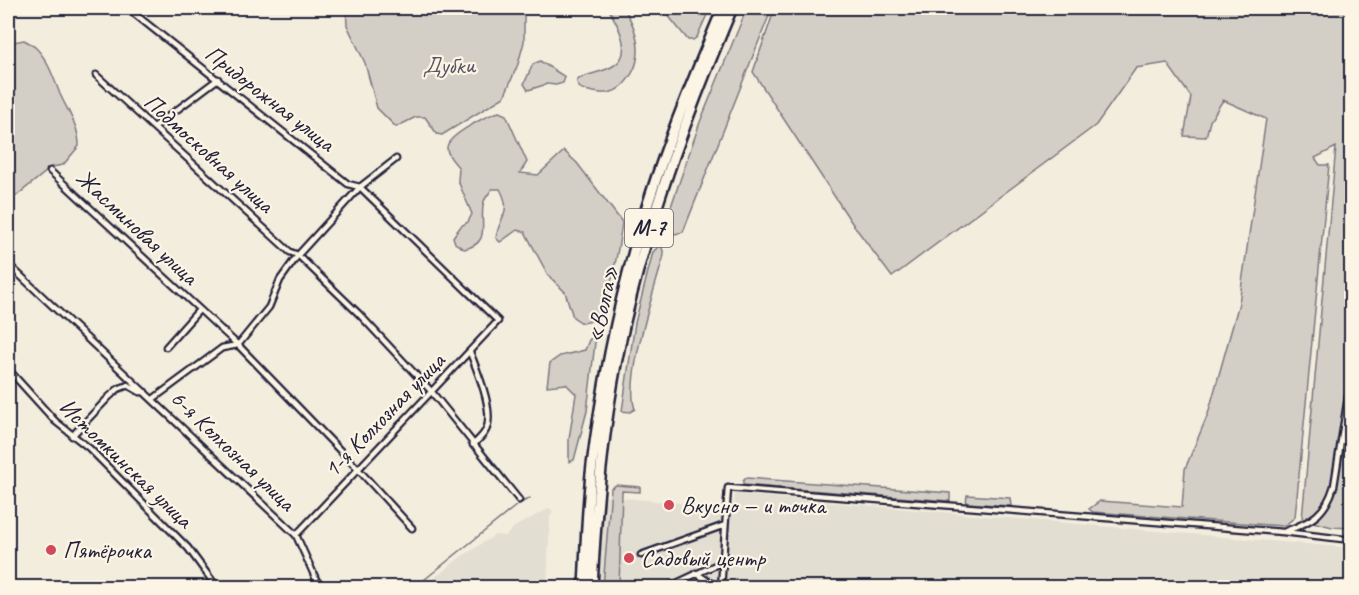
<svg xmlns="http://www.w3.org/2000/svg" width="1359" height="595" viewBox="0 0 1359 595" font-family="Caveat,sans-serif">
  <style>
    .built { fill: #e3ded2 }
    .green { fill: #d4cfc6; stroke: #7b7880; stroke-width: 1.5 }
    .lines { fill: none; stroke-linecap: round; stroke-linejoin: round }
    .stream { stroke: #75727b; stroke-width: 1.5 }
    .street-casing { stroke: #22223b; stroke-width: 9 }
    .highway-casing { stroke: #22223b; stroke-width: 14 }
    .street { stroke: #fcf5e5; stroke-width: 4.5 }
    .highway { stroke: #fcf5e5; stroke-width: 9 }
    .poi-dot { fill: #d1495b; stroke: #fcf5e5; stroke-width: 2 }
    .labels { text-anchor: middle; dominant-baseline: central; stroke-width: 4.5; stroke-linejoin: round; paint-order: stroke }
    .shield { fill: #fcf5e5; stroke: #63616e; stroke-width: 1.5 }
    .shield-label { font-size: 22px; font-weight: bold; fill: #22223b }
    .park-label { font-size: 24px; fill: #575665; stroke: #fcf5e5 }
    .street-label { font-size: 24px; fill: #22223b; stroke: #fcf5e5 }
    .poi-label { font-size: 24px; fill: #22223b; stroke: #fcf5e5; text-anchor: start }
  </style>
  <rect width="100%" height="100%" fill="#f3edde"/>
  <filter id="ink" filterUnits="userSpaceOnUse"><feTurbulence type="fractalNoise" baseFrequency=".0167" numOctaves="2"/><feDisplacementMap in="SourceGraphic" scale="12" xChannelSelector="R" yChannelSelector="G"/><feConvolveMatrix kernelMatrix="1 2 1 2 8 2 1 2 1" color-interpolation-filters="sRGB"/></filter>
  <g filter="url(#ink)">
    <!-- built -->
    <path class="built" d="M 735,494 L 1351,548 L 1351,587 L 595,588 L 600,496 L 734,508 Z
      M 550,508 L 553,512 L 550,516 L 547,587 L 423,587 L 461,557 L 495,535 L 506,536 L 514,527 Z"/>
    <!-- green -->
    <path class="green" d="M 346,8 L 524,8 L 524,42 L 518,64 L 504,97 L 442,135 L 437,134 L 425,117 L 416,117 L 396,127 L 377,108 L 365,63 L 347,25 Z
      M 608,8 L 624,8 C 639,33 646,62 623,85 C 613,95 602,94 589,91 C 581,89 577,88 577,80 C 588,73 602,73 613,66 C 635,54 617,23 608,8 Z
      M 662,8 L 710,8 L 697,37 L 693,40 L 688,40 Z
      M 747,8 L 772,8 L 683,232 L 675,234 L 665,224 L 700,122 Z
      M 775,8 L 1351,8 L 1351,528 L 1332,527 L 1302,519 L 1336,147 L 1315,158 L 1320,165 L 1329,165 L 1295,517 L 1284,526 L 1093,512 L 1089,509 L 1100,501 L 1182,507 L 1185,469 L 1208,414 L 1239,303 L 1266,119 L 1223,100 L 1210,121 L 1206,137 L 1184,136 L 1191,97 L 1167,63 L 1136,68 L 1096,125 L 892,277 L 852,223 L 753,72 Z
      M 24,40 C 28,42 33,45 36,48 C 48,60 54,79 60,94 C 68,112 79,126 79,146 L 63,165 L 52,167 L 16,196 L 8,200 L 8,43 Z
      M 540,61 L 565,77 L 563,83 L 556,85 L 547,84 L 528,90 L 524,84 L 533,64 Z
      M 499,112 L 506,115 L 527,162 L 520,173 L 538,175 L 564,151 L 577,163 L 622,222 C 620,239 609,306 599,316 C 594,321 588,322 582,323 L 573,317 L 565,292 L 548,275 L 525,232 L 517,230 L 500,242 L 496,238 C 499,216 513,213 500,189 L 492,189 C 490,192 486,197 484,201 C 478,222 493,243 464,249 L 455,243 L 453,237 L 461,226 L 468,222 L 472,214 L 458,181 L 459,168 C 455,163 447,156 447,148 C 446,136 488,115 499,112 Z
      M 661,244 L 664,255 C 655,288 624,379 635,409 L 630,412 L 622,411 L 635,323 L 653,252 Z
      M 596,334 L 587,411 L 574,460 L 569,462 L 569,439 L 576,394 L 566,384 L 547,386 L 550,363 L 560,356 L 585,350 L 589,340 Z
      M 746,478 L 950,493 L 950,501 L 743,485 L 743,481 Z
      M 616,485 L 640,487 L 640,492 L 622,491 L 619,587 L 603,587 L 611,488 Z
      M 967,495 L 1010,498 L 1011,506 L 966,503 Z"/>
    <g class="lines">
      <!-- stream -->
      <path class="stream" d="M 414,588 L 517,505 L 530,498"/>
      <!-- street casing -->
      <g class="street-casing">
        <path id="street" d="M 131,11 L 348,184 L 360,187 L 498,321 L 296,535
          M 96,75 L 290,252 L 298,255 L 359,314 L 431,391 L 519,500
          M 154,127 L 218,79
          M 50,171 L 238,345 L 357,468 L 412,528
          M 8,264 L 296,535 L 320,588
          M 166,347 L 199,310
          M 470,352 C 477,371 495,411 486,430 C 483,436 477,441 473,445
          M 8,369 L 55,421 L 89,448 L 188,548 L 216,586
          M 153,399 L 222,348 L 238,345 L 269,307 L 280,280 L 298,255 L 360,187 L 396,159
          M 72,436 L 109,397 L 118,389 L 128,385 L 140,392 L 145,392
          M 1286,531 C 1312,522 1326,513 1334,486 L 1352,372
          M 641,555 L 725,525
          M 696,573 L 718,588
          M 666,588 L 722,562
          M 721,588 L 728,488 L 1283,532 L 1352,540"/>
      </g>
      <!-- highway casing -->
      <g class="highway-casing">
        <path id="highway" d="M 584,588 C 586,547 587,506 592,465 C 602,387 617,309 639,233 C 661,156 692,82 723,8
          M 592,588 C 596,506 603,424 620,344 C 645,227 686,117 732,8"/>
      </g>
      <!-- street -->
      <use href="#street" class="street"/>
      <!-- highway -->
      <use href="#highway" class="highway"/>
    </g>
  </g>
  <!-- markers -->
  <g class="poi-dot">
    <circle cx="669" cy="505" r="6"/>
    <circle cx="51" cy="550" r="6"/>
    <circle cx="629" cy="558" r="6"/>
  </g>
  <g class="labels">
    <!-- shield labels -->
    <rect class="shield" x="625" y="209" width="48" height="38" rx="4.5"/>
    <g class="shield-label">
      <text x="649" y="228">М-7</text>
    </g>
    <!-- park labels -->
    <g class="park-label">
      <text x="449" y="65">Дубки</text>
    </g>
    <!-- street labels -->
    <g class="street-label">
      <text transform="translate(270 98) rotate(38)">Придорожная улица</text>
      <text transform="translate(209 153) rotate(42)">Подмосковная улица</text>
      <text transform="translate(137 227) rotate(43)">Жасминовая улица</text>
      <text transform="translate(602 304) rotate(-77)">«Волга»</text>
      <text transform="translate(384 415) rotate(-46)">1-я Колхозная улица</text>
      <text transform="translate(233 450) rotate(44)">6-я Колхозная улица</text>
      <text transform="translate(126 463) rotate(44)">Истомкинская улица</text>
    </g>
    <!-- poi labels -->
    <g class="poi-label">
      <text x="681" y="505">Вкусно — и точка</text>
      <text x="63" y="550">Пятёрочка</text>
      <text x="641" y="558">Садовый центр</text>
    </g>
  </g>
  <!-- margin -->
  <rect width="1359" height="595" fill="none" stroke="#fcf5e5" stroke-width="30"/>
  <rect x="15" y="15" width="1329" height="565" fill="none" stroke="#22223b" stroke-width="2" filter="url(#ink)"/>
</svg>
